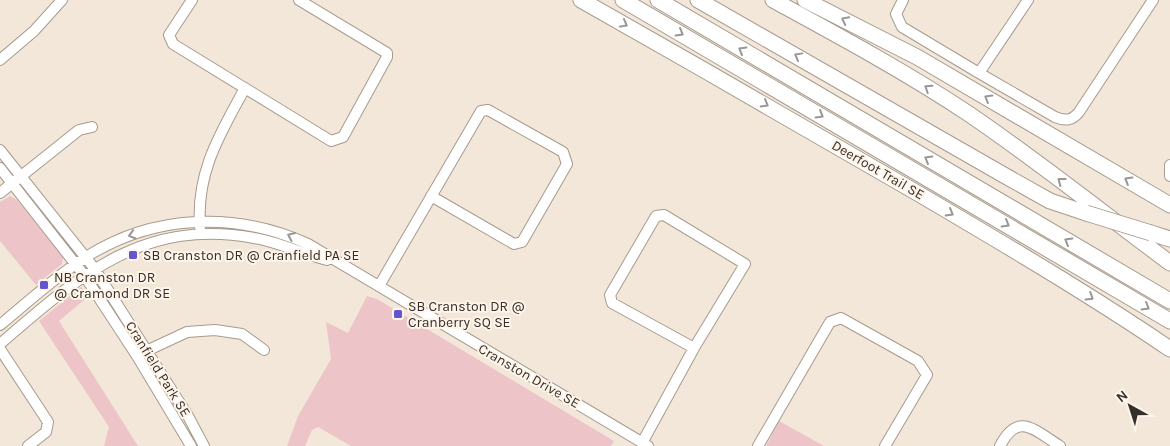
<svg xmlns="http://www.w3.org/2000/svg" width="1170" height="446" viewBox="0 0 1170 446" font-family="Karla,sans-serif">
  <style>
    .green { fill: #edc5c8 }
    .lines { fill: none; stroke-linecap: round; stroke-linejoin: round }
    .minor-casing { stroke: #a69b8e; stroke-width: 12 }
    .highway-casing { stroke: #a69b8e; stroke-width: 17 }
    .minor { stroke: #fff; stroke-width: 10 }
    .highway { stroke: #fff; stroke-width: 15 }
    .highway-bridge-casing { stroke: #a69b8e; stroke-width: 17; stroke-linecap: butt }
    .highway-bridge { stroke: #fff; stroke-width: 15 }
    .oneway { stroke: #9a9794 }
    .poi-dot { fill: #6454cd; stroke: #fef4e9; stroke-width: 2 }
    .labels { text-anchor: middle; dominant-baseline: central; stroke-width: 4; stroke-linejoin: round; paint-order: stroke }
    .street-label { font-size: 14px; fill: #342f2a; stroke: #fef4e9 }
    .poi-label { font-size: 14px; fill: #342f2a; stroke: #fef4e9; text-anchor: start }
  </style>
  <rect width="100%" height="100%" fill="#f3e7d9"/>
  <!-- green -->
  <path class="green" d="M 10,196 L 17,200 L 63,257 L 62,264 L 36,285 L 0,241 L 0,202 Z
    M 81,287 L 90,295 L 59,321 L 138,446 L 104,446 L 109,427 L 39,321 Z
    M 367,296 L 377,299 L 614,441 L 611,446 L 351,446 L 318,427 L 312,430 L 305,446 L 287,446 L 298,416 L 331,359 L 326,322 L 348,333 Z
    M 779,421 L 824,446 L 766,446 Z"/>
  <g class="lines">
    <!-- minor casing -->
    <g class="minor-casing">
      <path id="minor" d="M 192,0 L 169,35 L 173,44 L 331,141 L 343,137 L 387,57 L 387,53 L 299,0
        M 903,0 L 896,14 L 902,27 L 979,73
        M 1028,0 L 979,73 L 1055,117 C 1065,121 1072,121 1079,112 L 1153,0
        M 0,60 L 34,31 L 62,0
        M 0,150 L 94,268 L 188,416 L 204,446
        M 1170,165 L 1170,176
        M 0,168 L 84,275 L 137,356 L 191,446
        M 0,193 L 79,130 L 92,127
        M 200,227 C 196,172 220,134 245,88
        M 379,286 L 481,111 L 488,110 L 563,152 L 567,164 L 522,242 L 514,244 L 431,196
        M 0,325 C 28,302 56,276 86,257 C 154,214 235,211 308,244 L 648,446
        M 0,344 C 78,277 143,217 254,238 C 279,242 302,254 327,260
        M 0,349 L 48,422 L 46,432 L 28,446
        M 142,353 L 187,332 L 215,330 L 242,334 L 264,350
        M 642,443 L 694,348 L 745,264 L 664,215 L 656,216 L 610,295 L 612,303 L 694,348
        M 758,446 L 830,322 L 841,318 L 918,361 L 927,375 L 885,446
        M 1000,446 C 1018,411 1034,430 1060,446"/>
    </g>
    <!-- highway casing -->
    <g class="highway-casing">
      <path id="highway" d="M 581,0 C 694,64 807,129 919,194 C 1004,244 1089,294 1170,349
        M 623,0 L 1170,321
        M 658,0 L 1170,301
        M 698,0 L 1009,178 L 1050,201 L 1086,213
        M 773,0 C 839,36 906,72 969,114 C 1038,161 1103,213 1170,263
        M 805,0 L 917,57 L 1170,205
        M 1151,233 L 1170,239"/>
    </g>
    <!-- minor -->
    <use href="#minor" class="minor"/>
    <!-- highway -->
    <use href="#highway" class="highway"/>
    <!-- highway-bridge casing -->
    <g class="highway-bridge-casing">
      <path id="highway-bridge" d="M 1086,213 L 1151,233"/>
    </g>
    <!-- highway-bridge -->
    <use href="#highway-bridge" class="highway-bridge"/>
  </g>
  <!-- one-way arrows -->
  <defs><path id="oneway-chevron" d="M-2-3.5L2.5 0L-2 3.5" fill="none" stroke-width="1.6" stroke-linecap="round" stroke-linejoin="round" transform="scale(1.25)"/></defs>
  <g class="oneway">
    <use href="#oneway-chevron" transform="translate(845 20) rotate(-153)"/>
    <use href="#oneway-chevron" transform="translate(624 24) rotate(29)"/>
    <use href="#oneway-chevron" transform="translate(680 33) rotate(30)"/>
    <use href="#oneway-chevron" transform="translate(742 50) rotate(-150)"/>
    <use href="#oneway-chevron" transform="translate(798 56) rotate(-151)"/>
    <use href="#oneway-chevron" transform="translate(928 88) rotate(-147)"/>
    <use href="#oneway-chevron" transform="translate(988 98) rotate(-150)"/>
    <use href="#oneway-chevron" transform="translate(765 104) rotate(30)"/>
    <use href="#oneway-chevron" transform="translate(820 115) rotate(30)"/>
    <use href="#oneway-chevron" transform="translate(928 159) rotate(-150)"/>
    <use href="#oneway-chevron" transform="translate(1128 180) rotate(-149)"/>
    <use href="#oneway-chevron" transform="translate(1061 181) rotate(-143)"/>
    <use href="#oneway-chevron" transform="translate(950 213) rotate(30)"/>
    <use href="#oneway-chevron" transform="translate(1006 224) rotate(30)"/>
    <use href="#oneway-chevron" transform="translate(132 235) rotate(163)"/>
    <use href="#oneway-chevron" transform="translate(291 236) rotate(-156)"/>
    <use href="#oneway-chevron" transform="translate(1068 241) rotate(-150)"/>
    <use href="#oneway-chevron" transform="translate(1090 297) rotate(32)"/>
    <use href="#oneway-chevron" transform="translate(1146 307) rotate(31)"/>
  </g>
  <!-- markers -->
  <g class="poi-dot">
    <rect x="128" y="250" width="10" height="10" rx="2.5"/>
    <rect x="39" y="280" width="10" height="10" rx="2.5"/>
    <rect x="393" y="309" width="10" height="10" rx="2.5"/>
  </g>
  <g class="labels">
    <!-- street labels -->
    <g class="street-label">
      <text transform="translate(878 170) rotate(30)">Deerfoot Trail SE</text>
      <text transform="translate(158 369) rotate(58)">Cranfield Park SE</text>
      <text transform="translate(529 376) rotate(30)">Cranston Drive SE</text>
    </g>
    <!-- poi labels -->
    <g class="poi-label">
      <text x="143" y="255">SB Cranston DR @ Cranfield PA SE</text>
      <text x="54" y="277">NB Cranston DR<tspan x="54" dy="16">@ Cramond DR SE</tspan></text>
      <text x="408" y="306">SB Cranston DR @<tspan x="408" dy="16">Cranberry SQ SE</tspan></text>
    </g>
  </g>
  <!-- north arrow -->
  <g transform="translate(1130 406) rotate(321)" stroke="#fef4e9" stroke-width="4" paint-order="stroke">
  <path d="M0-4L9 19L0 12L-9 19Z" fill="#342f2a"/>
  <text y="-8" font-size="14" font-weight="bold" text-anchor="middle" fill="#342f2a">N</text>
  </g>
</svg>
